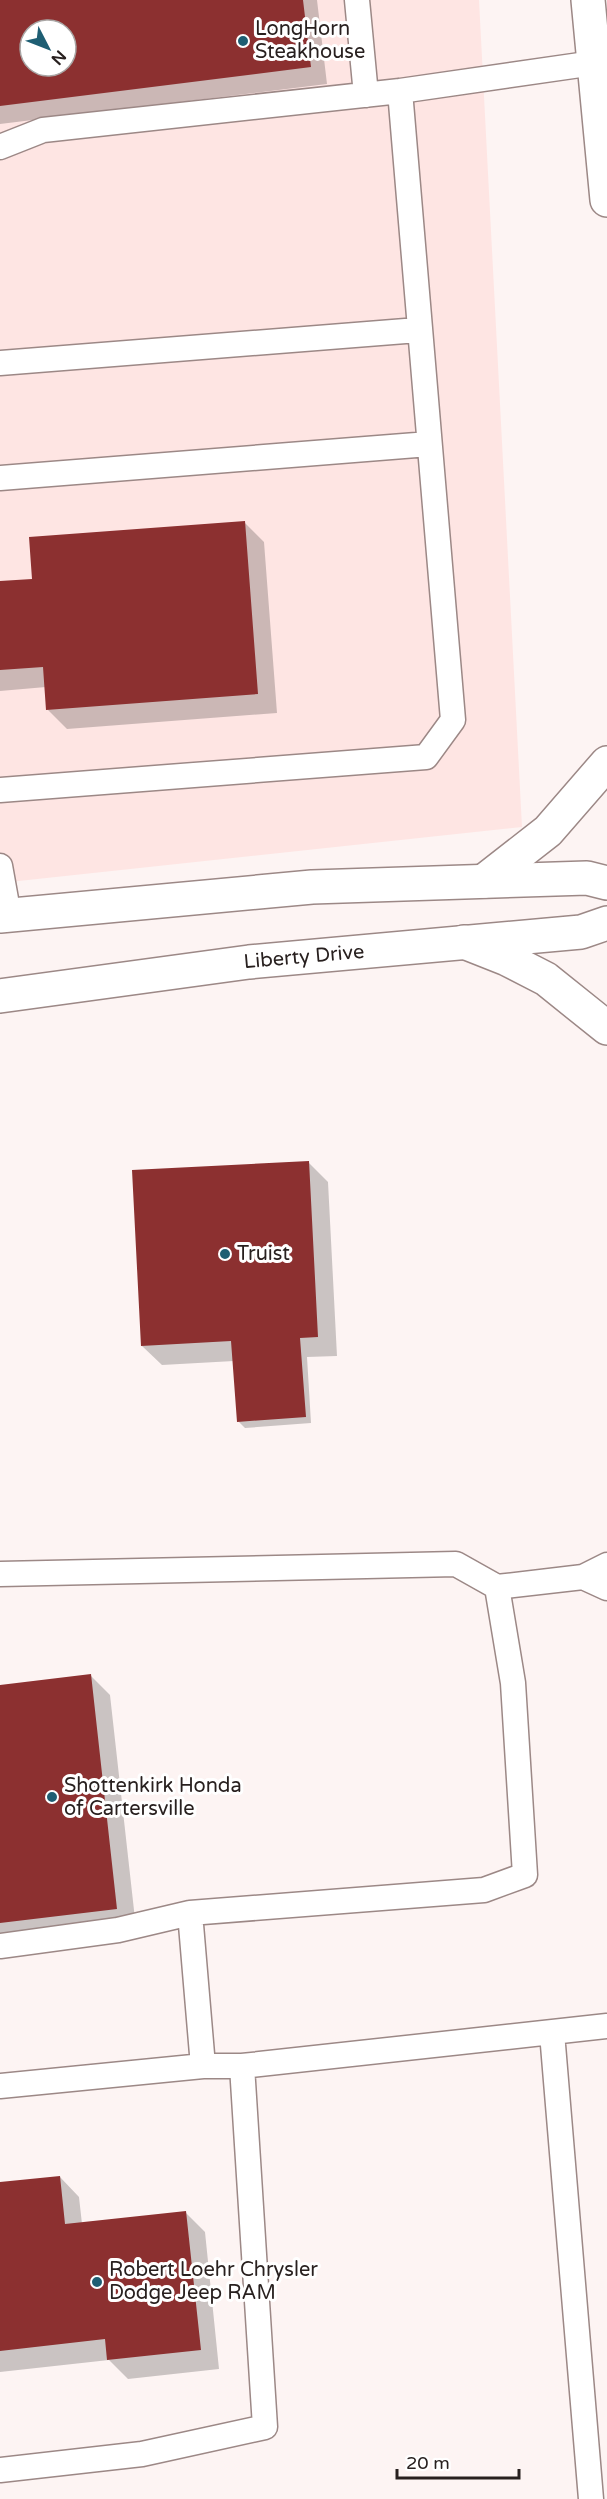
<svg xmlns="http://www.w3.org/2000/svg" width="607" height="2499" viewBox="0 0 607 2499" font-family="'Varela Round',sans-serif">
  <style>
    .built { fill: #fee5e3; fill-rule: evenodd }
    .shadow { fill: #0003; fill-rule: evenodd }
    .building { fill: #8c3030; fill-rule: evenodd }
    .lines { fill: none; stroke-linecap: round; stroke-linejoin: round }
    .service-casing { stroke: #9c8886; stroke-width: 27 }
    .minor-casing { stroke: #9c8886; stroke-width: 36 }
    .primary-casing { stroke: #9c8886; stroke-width: 36 }
    .service { stroke: #fff; stroke-width: 24 }
    .minor { stroke: #fff; stroke-width: 33 }
    .primary { stroke: #fff; stroke-width: 33 }
    .poi-dot { fill: #1e5e73; stroke: #fff; stroke-width: 2 }
    .labels { text-anchor: middle; dominant-baseline: central; stroke-width: 6; stroke-linejoin: round; paint-order: stroke }
    .poi-label { font-size: 20px; fill: #28201f; stroke: #fff; text-anchor: start }
    .street-label { font-size: 20px; fill: #28201f; stroke: #fff }
  </style>
  <rect width="100%" height="100%" fill="#fdf4f3"/>
  <!-- built -->
  <path class="built" d="M 0,0 L 479,0 L 522,827 L 0,883 ZM 30,30 L 66,30 L 66,66 L 30,66 Z"/>
  <!-- shadow -->
  <path class="shadow" d="M 0,0 L 317,0 L 327,84 L 0,124 ZM 30,30 L 66,30 L 66,66 L 30,66 Z
    M 244,522 L 264,542 L 277,713 L 67,729 L 48,710 L 46,687 L 0,691 L 0,583 L 34,580 Z
    M 309,1163 L 328,1182 L 337,1356 L 307,1357 L 311,1423 L 245,1428 L 238,1421 L 234,1361 L 162,1365 L 142,1346 Z
    M 90,1675 L 110,1695 L 136,1928 L 0,1944 L 0,1686 Z
    M 60,2177 L 79,2197 L 82,2224 L 186,2213 L 205,2232 L 219,2369 L 128,2379 L 109,2360 L 0,2372 L 0,2184 Z"/>
  <!-- building -->
  <path class="building" d="M 0,0 L 303,0 L 311,67 L 0,106 ZM 30,30 L 66,30 L 66,66 L 30,66 Z
    M 245,521 L 258,694 L 46,710 L 43,667 L 0,670 L 0,581 L 32,579 L 29,537 Z
    M 309,1161 L 318,1337 L 300,1338 L 306,1417 L 237,1422 L 231,1341 L 141,1346 L 132,1170 Z
    M 91,1674 L 117,1909 L 0,1923 L 0,1685 Z
    M 60,2176 L 65,2224 L 186,2211 L 201,2350 L 107,2360 L 105,2339 L 0,2351 L 0,2182 Z"/>
  <g class="lines">
    <!-- service casing -->
    <g class="service-casing">
      <path id="service" d="M 357,0 L 366,95
        M 0,147 L 43,130 L 400,91 L 594,63
        M 0,363 L 418,330
        M 0,478 L 429,444
        M 0,790 L 426,757 L 453,720 L 400,91
        M 0,866 L 9,916
        M 607,1565 L 583,1577 L 607,1588
        M 0,1574 L 456,1564 L 497,1587 L 583,1577
        M 0,1946 L 118,1930 L 190,1913
        M 552,2033 L 591,2499
        M 203,2066 L 190,1913 L 484,1890 L 525,1875 L 513,1683 L 497,1587
        M 0,2086 L 203,2066 L 242,2066 L 607,2026
        M 0,2470 L 142,2454 L 265,2427 L 242,2066"/>
    </g>
    <!-- minor casing -->
    <g class="minor-casing">
      <path id="minor" d="M 0,916 L 312,887 L 587,878 L 607,883
        M 0,996 L 249,962 L 581,932 L 607,923"/>
    </g>
    <!-- primary casing -->
    <g class="primary-casing">
      <path id="primary" d="M 588,0 L 607,200
        M 484,881 L 548,831 L 607,763
        M 464,942 L 507,959 L 546,979 L 607,1028"/>
    </g>
    <!-- service -->
    <use href="#service" class="service"/>
    <!-- minor -->
    <use href="#minor" class="minor"/>
    <!-- primary -->
    <use href="#primary" class="primary"/>
  </g>
  <!-- markers -->
  <g class="poi-dot">
    <circle cx="243" cy="41" r="6"/>
    <circle cx="225" cy="1254" r="6"/>
    <circle cx="52" cy="1797" r="6"/>
    <circle cx="97" cy="2282" r="6"/>
  </g>
  <g class="labels">
    <!-- poi labels -->
    <g class="poi-label">
      <text x="255" y="29">LongHorn<tspan x="255" dy="23">Steakhouse</tspan></text>
      <text x="237" y="1254">Truist</text>
      <text x="64" y="1786">Shottenkirk Honda<tspan x="64" dy="23">of Cartersville</tspan></text>
      <text x="109" y="2270">Robert Loehr Chrysler<tspan x="109" dy="23">Dodge Jeep RAM</tspan></text>
    </g>
    <!-- street labels -->
    <g class="street-label">
      <text transform="translate(304 957) rotate(-5)">Liberty Drive</text>
    </g>
  </g>
  <!-- north arrow -->
  <g transform="translate(48 48) rotate(132)"><circle r="28" fill="#ffffff" stroke="#a9a6a5" stroke-width="1.5"/>
  <path d="M0-4.5L10 22L0 15L-10 22Z" fill="#1e5e73"/>
  <text y="-9" font-size="16" font-weight="bold" text-anchor="middle" fill="#28201f">N</text>
  </g>
  <!-- scale -->
  <path d="M397 2469v9h122v-9" fill="none" stroke="#28201f" stroke-width="3"/>
  <text x="406" y="2469" font-size="18" fill="#28201f" stroke="#ffffff" stroke-width="4.5" paint-order="stroke">20 m</text>
</svg>
